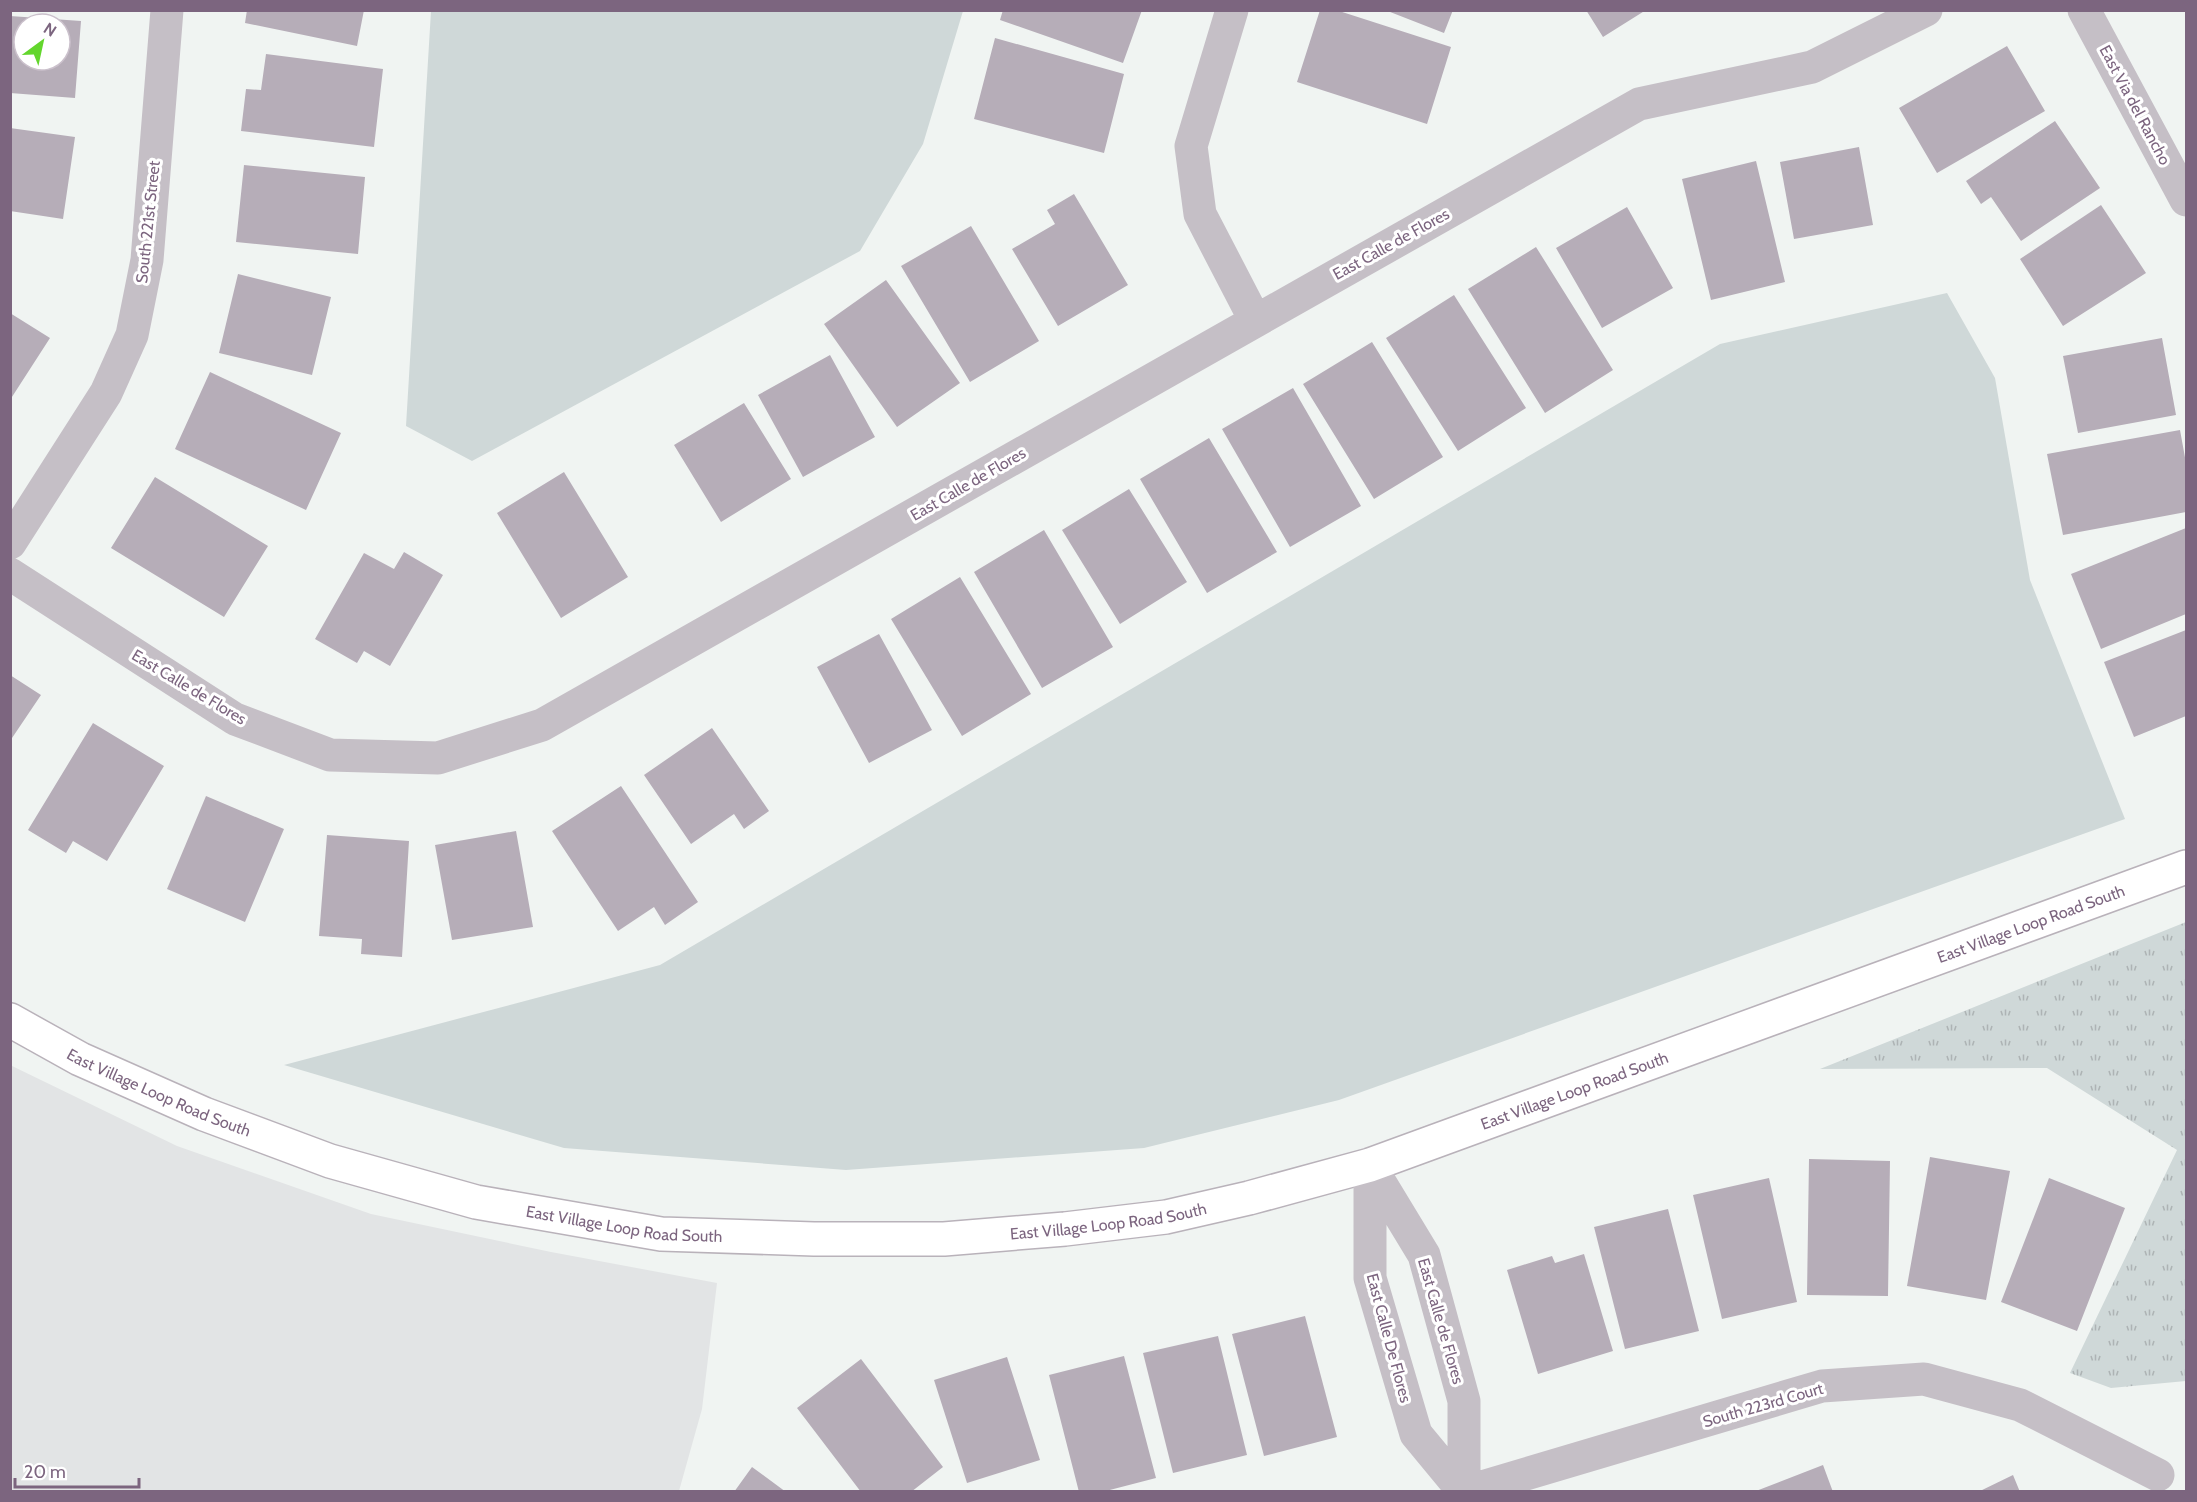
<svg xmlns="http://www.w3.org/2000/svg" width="2197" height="1502" viewBox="0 0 2197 1502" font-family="Cabin,sans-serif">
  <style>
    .built { fill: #e2e4e5 }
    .green { fill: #cfd8d8 }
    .park { fill: url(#park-tufts) }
    .building { fill: #b6adb8; fill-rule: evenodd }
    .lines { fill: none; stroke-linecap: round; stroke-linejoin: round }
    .secondary-casing { stroke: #b9b2ba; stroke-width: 36 }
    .street { stroke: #c5bfc6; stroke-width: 33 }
    .secondary { stroke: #fff; stroke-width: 33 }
    .labels { text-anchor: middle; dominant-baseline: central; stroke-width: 6; stroke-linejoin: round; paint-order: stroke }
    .street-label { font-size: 16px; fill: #7c657f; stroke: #fff }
  </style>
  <defs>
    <pattern id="park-tufts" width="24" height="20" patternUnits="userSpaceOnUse" patternTransform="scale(1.5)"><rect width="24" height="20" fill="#cfd8d8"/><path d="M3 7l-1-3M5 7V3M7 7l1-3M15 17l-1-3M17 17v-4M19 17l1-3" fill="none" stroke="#adb3b4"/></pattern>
  </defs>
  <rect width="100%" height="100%" fill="#f0f4f2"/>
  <!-- built -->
  <path class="built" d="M 10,1065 L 177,1146 L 371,1214 L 551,1252 L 717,1283 L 702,1409 L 679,1491 L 11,1491 Z"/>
  <!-- green -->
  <path class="green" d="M 431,11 L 431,10 L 963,11 L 923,144 L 860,251 L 472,461 L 406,426 Z
    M 1947,293 L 1995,378 L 2030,580 L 2125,819 L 1339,1100 L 1144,1148 L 846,1170 L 564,1148 L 284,1065 L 660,965 L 1720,344 Z"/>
  <!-- park -->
  <path class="park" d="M 2186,922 L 2186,1381 L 2111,1388 L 2070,1373 L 2177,1150 L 2047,1068 L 1820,1069 Z"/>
  <!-- building -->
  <path class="building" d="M 247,10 L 364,10 L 357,46 L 245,23 Z
    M 1003,10 L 1142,10 L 1123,63 L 1000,20 Z
    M 1320,10 L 1336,10 L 1451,47 L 1427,124 L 1297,82 Z
    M 1385,10 L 1453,10 L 1444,33 Z
    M 1586,10 L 1646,10 L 1603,37 Z
    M 10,16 L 81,21 L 75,98 L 10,93 ZM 24,24 L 60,24 L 60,60 L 24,60 Z
    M 995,38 L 1124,74 L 1104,153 L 974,119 Z
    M 2007,46 L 2045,111 L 1937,173 L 1899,108 Z
    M 266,54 L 383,69 L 374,147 L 241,131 L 246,89 L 261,90 Z
    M 2055,121 L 2100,188 L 2021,241 L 1991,197 L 1981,204 L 1966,181 Z
    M 10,128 L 75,137 L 63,219 L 10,211 Z
    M 1859,147 L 1873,225 L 1794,239 L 1780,162 Z
    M 1756,161 L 1785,282 L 1711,300 L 1682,179 Z
    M 244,165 L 365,177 L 358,254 L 236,242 Z
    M 1074,194 L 1128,285 L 1058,326 L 1012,249 L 1055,224 L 1047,210 Z
    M 2101,205 L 2146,273 L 2063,326 L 2020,259 Z
    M 1627,207 L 1673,288 L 1602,328 L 1556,248 Z
    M 971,226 L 1039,341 L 970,382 L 901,266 Z
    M 1536,247 L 1613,370 L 1545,413 L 1468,289 Z
    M 238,274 L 331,297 L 312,375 L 219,353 Z
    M 886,280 L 960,383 L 897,427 L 824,324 Z
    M 1454,295 L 1526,408 L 1458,451 L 1386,338 Z
    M 10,313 L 50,338 L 10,400 Z
    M 2162,338 L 2176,415 L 2078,433 L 2063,356 Z
    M 1372,342 L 1443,457 L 1374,499 L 1303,384 Z
    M 830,355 L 875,437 L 803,477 L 758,395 Z
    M 210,372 L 341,433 L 306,510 L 175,449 Z
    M 1293,388 L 1361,506 L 1290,547 L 1222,429 Z
    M 744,403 L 791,479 L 721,522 L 674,445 Z
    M 2180,430 L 2186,463 L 2186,512 L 2063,535 L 2047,454 Z
    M 1209,438 L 1277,552 L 1207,593 L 1140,479 Z
    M 564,472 L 628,577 L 561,618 L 497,513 Z
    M 155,477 L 268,546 L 224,617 L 111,548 Z
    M 1129,489 L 1187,582 L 1120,624 L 1062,530 Z
    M 2186,528 L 2186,614 L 2101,649 L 2071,574 Z
    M 1044,530 L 1113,647 L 1042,688 L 974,572 Z
    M 404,552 L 443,575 L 390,666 L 364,651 L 357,663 L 315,639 L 364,553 L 394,569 Z
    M 960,577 L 1031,694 L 962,736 L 891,619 Z
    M 2186,630 L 2186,716 L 2134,737 L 2104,662 Z
    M 879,634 L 932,730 L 869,763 L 817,667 Z
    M 10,675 L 41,695 L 10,741 Z
    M 93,723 L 164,766 L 107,861 L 73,841 L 66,853 L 28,830 Z
    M 712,728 L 769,811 L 744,829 L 734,814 L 691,844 L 644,775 Z
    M 621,786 L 698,902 L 665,925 L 654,907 L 618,931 L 552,831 Z
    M 206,796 L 284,829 L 245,922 L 167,889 Z
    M 516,831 L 533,927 L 452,940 L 435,845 Z
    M 327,835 L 409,841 L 402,957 L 361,954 L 362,939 L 319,936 Z
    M 1930,1157 L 2010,1171 L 1986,1300 L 1907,1286 Z
    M 1809,1159 L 1890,1161 L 1888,1296 L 1807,1295 Z
    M 1769,1178 L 1797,1302 L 1722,1319 L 1693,1195 Z
    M 2049,1178 L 2125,1208 L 2077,1331 L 2001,1302 Z
    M 1668,1209 L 1699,1331 L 1625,1349 L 1594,1227 Z
    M 1584,1254 L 1613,1351 L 1538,1374 L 1507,1270 L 1552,1256 L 1555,1263 Z
    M 1305,1316 L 1337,1437 L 1264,1456 L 1232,1334 Z
    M 1218,1336 L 1247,1455 L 1173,1473 L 1143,1353 Z
    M 1124,1356 L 1156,1478 L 1102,1492 L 1079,1492 L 1049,1375 Z
    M 1007,1357 L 1040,1460 L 967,1483 L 934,1380 Z
    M 861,1359 L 943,1467 L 911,1492 L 861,1492 L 797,1408 Z
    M 1823,1465 L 1833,1492 L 1756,1492 L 1756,1491 Z
    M 752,1467 L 786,1492 L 734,1492 Z
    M 2013,1475 L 2020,1492 L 1978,1492 Z"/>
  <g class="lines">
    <!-- secondary casing -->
    <g class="secondary-casing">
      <g id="secondary">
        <path id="s1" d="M 10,1020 L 80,1059 L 204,1114 L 330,1161 L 476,1202 L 661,1234 L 814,1239 L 944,1239 L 1065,1229 L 1166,1217 L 1249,1198 L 1370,1165 L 2186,867"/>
      </g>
    </g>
    <!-- street -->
    <path class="street" d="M 1232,10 L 1191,146 L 1200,214 L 1255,320
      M 2084,10 L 2186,200
      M 10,543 L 106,393 L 132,335 L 147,260 L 167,10
      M 10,574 L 235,719 L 330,755 L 438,758 L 542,725 L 1639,104 L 1812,67 L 1926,10
      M 1370,1165 L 1370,1278 L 1416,1434 L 1464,1492
      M 1370,1166 L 1424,1255 L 1464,1401 L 1464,1492
      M 1465,1492 L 1822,1386 L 1924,1379 L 2020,1405 L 2158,1475"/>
    <!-- secondary -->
    <use href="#secondary" class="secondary"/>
  </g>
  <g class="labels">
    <!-- street labels -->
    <g class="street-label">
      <text transform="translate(2135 105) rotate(62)">East Via del Rancho</text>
      <text transform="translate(148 222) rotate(-84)">South 221st Street</text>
      <text transform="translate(1391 244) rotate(-29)">East Calle de Flores</text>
      <text transform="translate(968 484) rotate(-30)">East Calle de Flores</text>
      <text transform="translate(189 687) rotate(31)">East Calle de Flores</text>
      <text stroke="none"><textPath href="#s1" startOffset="2110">East Village Loop Road South</textPath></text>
      <text stroke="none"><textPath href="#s1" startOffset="1624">East Village Loop Road South</textPath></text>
      <text stroke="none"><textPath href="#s1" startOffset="166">East Village Loop Road South</textPath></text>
      <text stroke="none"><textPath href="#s1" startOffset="1138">East Village Loop Road South</textPath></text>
      <text stroke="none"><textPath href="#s1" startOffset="652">East Village Loop Road South</textPath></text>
      <text transform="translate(1441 1321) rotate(74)">East Calle de Flores</text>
      <text transform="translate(1389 1338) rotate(75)">East Calle De Flores</text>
      <text transform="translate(1763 1405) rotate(-16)">South 223rd Court</text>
    </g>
  </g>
  <!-- border -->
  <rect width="2197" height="1502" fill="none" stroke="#7c657f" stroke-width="24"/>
  <!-- north arrow -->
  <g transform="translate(42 42) rotate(33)"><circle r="28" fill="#ffffff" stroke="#cbc1cc" stroke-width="1.5"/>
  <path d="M0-4.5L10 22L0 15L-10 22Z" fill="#63d62d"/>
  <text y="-9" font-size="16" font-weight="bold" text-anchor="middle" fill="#7c657f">N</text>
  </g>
  <!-- scale -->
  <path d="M15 1478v9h124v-9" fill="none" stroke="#7c657f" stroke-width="3"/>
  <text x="24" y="1478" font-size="18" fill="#7c657f" stroke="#ffffff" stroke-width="4.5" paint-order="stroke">20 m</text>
</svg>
